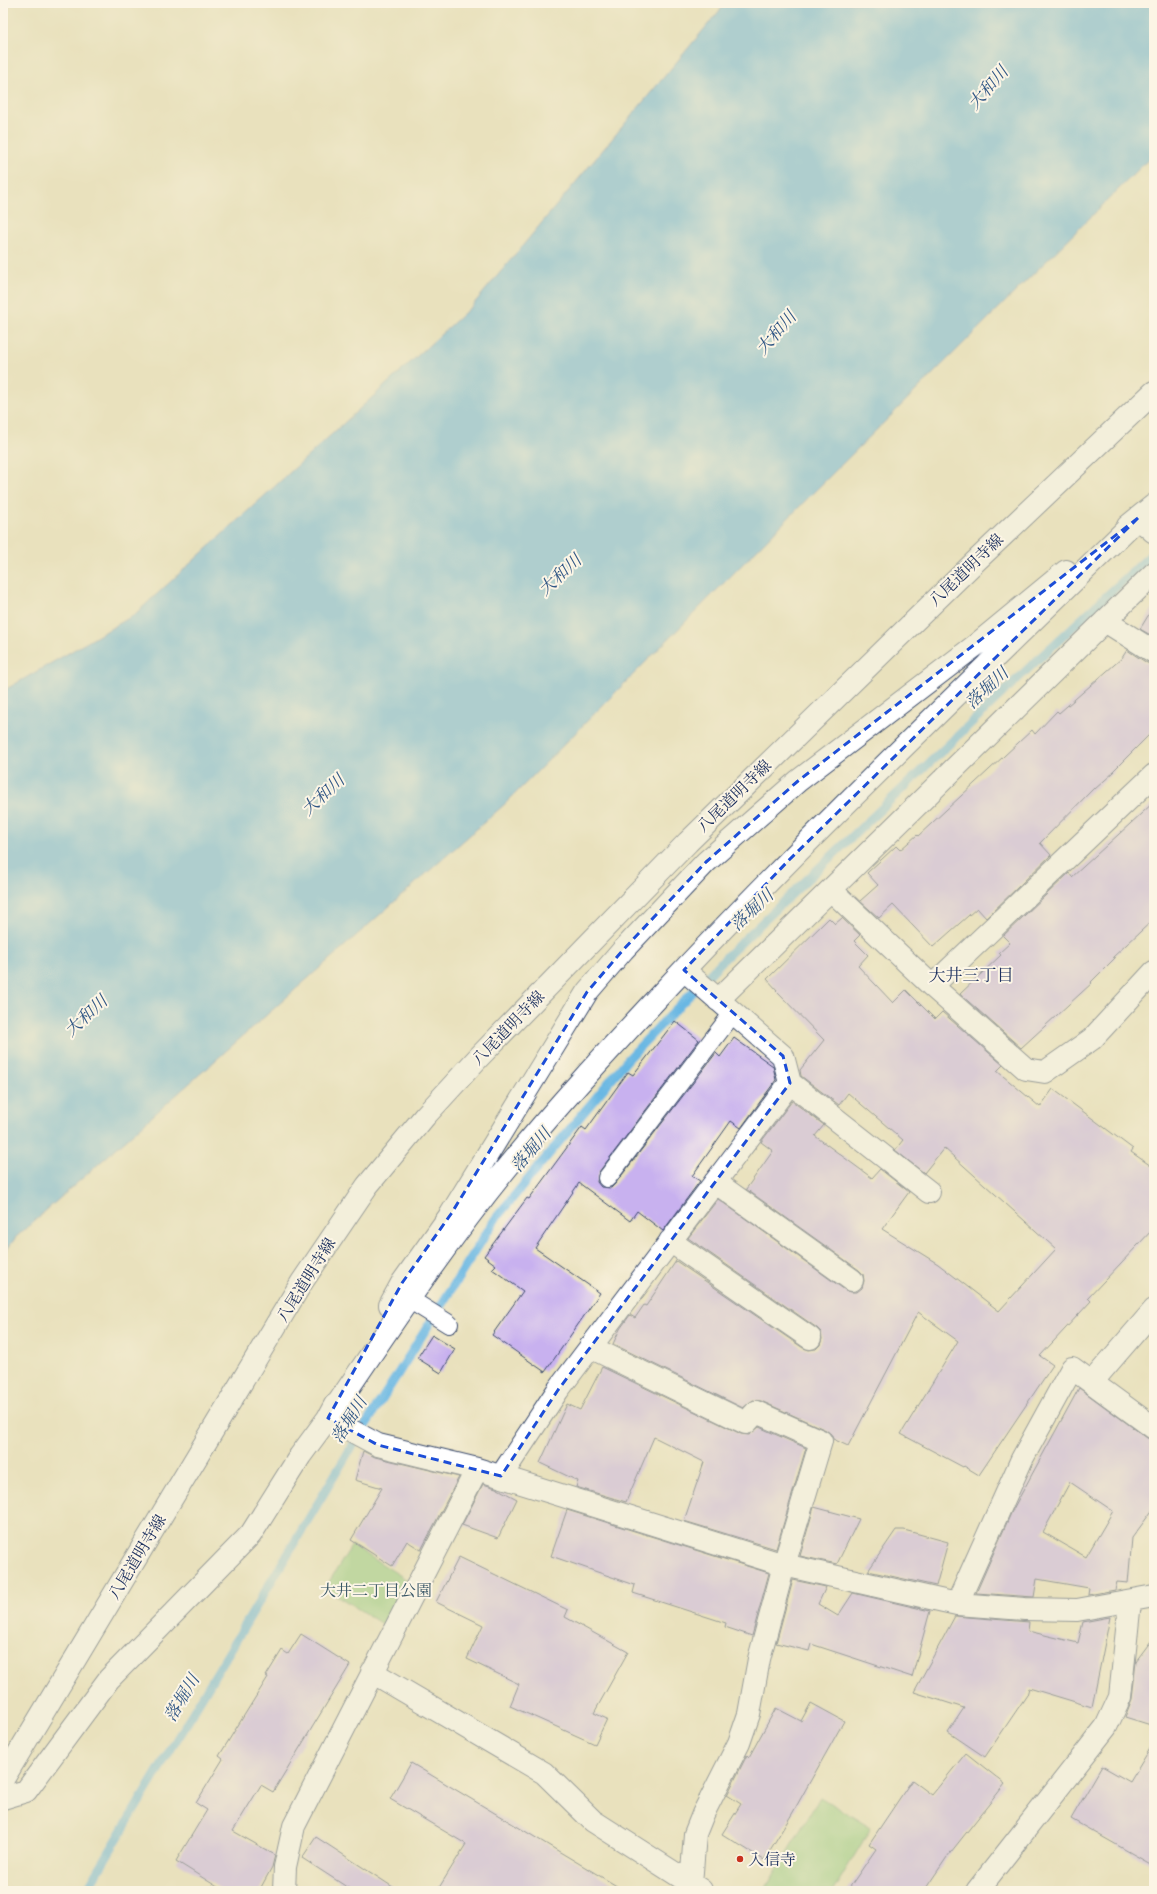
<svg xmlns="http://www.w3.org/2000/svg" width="1157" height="1894" viewBox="0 0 1157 1894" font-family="'IM FELL Great Primer','Noto Serif JP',serif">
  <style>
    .green { fill: #90cb7f; stroke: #567d6e }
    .water { fill: #69b7e3; stroke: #4273a0 }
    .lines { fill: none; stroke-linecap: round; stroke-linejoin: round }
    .stream { stroke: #69b7e3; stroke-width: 9 }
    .building { fill: #c8b1ef; fill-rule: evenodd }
    .lane-casing { stroke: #3a4a6c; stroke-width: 20 }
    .street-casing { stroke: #3a4a6c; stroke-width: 24 }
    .secondary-casing { stroke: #3a4a6c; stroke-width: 24 }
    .lane { stroke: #fff; stroke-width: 18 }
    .street { stroke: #fff; stroke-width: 22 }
    .secondary { stroke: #fff; stroke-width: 22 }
    .marked { fill: none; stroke: #1d4ed8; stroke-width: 3; stroke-dasharray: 8 5; stroke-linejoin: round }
    .poi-dot { fill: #c8321e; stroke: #fcf5e5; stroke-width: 1.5 }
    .labels { text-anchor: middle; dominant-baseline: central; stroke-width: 4; stroke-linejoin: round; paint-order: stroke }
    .street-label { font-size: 16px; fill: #1b2f5e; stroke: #fcf5e5 }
    .park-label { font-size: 16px; fill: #385666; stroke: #fcf5e5 }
    .poi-label { font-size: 16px; fill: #1b2f5e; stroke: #fcf5e5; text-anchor: start }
    .water-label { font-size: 17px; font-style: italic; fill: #325886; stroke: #fcf5e5 }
    .neighbourhood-label { font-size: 17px; fill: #1b2f5e; stroke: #fcf5e5 }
  </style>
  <rect width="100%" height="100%" fill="#fcf5e5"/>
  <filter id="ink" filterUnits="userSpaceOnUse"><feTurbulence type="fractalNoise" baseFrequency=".025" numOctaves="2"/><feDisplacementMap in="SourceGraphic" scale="8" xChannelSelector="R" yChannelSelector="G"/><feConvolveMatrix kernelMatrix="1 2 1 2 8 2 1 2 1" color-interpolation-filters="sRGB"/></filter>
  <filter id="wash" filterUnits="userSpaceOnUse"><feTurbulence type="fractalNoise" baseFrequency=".012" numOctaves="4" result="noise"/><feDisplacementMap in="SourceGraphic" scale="16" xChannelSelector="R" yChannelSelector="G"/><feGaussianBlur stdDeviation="0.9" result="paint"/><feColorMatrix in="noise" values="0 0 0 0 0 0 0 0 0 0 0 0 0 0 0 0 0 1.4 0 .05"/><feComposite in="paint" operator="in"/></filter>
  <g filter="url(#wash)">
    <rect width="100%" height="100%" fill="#e9e1bd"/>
    <!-- green -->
    <path class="green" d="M 352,1545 L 412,1583 L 385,1626 L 325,1588 Z
      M 820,1797 L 871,1828 L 833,1891 L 764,1891 Z"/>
    <!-- water -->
    <path class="water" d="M 726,3 L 1154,3 L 1154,154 L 817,489 L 506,803 L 16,1237 L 3,1255 L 3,691 L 134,615 L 472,306 Z"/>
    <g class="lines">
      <!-- stream -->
      <path class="stream" d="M 86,1891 L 348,1453 L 496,1218 L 628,1059 L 728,955 L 1033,664 L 1154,552"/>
    </g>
    <g id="blocks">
      <!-- building -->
      <path class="building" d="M 1154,606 L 1154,637 L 1140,629 Z
        M 1127,650 L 1147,663 L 1154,664 L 1154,730 L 1113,771 L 1114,772 L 1095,789 L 1094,788 L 1040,843 L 1051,855 L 986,918 L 977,908 L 933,947 L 893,905 L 879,918 L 860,901 L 878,885 L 867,873 L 896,846 L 900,850 L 917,835 L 918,836 L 1032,730 L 1035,734 L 1057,711 L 1059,713 L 1122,658 Z
        M 1154,802 L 1154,919 L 1113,957 L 1115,958 L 1091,982 L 1092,983 L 1021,1048 L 960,994 L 1001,955 L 999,953 L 1010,943 L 1003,936 L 1069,873 L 1072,877 Z
        M 829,918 L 835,924 L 842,918 L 860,935 L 854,941 L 868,955 L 858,966 L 893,1003 L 906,990 L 935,1019 L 942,1012 L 1003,1065 L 997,1071 L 1040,1107 L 1053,1089 L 1133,1149 L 1131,1152 L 1154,1168 L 1154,1228 L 1088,1298 L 1091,1301 L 1040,1356 L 1053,1365 L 979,1475 L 964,1466 L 963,1467 L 901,1434 L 958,1341 L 918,1312 L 848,1446 L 833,1439 L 831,1434 L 826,1430 L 761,1401 L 753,1400 L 743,1408 L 613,1344 L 620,1329 L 630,1315 L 635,1318 L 644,1305 L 646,1306 L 676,1261 L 803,1348 L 809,1350 L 816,1349 L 820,1345 L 822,1339 L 821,1332 L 817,1328 L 688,1238 L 718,1199 L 845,1290 L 851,1292 L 857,1292 L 862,1288 L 864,1281 L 863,1274 L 859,1270 L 746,1189 L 773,1151 L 761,1142 L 792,1101 L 824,1125 L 815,1136 L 872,1178 L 880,1169 L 909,1192 L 882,1229 L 938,1264 L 999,1311 L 1056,1249 L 944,1148 L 924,1173 L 895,1150 L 903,1140 L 848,1093 L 839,1105 L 801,1076 L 800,1070 L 824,1040 L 776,991 L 777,990 L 767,979 Z
        M 675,1021 L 699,1040 L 599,1172 L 597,1182 L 601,1187 L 611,1188 L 615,1184 L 716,1053 L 720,1057 L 734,1038 L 773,1066 L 776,1080 L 741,1128 L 731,1121 L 692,1176 L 700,1181 L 663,1231 L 637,1211 L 630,1221 L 579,1183 L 535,1248 L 600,1293 L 545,1372 L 492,1335 L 523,1291 L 492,1269 L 496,1265 L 484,1256 L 527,1198 L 529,1199 L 582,1127 L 586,1130 L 628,1072 L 633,1075 Z
        M 432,1335 L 455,1349 L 441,1373 L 417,1358 Z
        M 602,1367 L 741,1434 L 749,1435 L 759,1427 L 806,1448 L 776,1549 L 684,1521 L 704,1462 L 654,1437 L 626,1502 L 576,1487 L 578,1481 L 540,1463 L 567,1404 L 580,1410 Z
        M 1079,1388 L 1147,1438 L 1154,1440 L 1154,1508 L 1132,1538 L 1128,1583 L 1117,1582 L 1115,1590 L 1088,1595 L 1089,1588 L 1037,1579 L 1034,1597 L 976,1593 L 1012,1511 ZM 1070,1482 L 1113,1511 L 1086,1557 L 1043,1532 Z
        M 363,1451 L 375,1457 L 459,1477 L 421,1550 L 407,1541 L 392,1566 L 351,1540 L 382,1488 L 355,1480 Z
        M 483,1484 L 496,1488 L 517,1499 L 498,1538 L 462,1525 Z
        M 814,1507 L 859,1519 L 837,1564 L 800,1556 Z
        M 567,1510 L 769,1573 L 752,1636 L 725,1627 L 726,1623 L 633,1593 L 635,1585 L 551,1556 Z
        M 896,1530 L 904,1530 L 948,1542 L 936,1586 L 868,1571 Z
        M 459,1557 L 568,1610 L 565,1617 L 628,1652 L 594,1713 L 607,1719 L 595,1744 L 510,1706 L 519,1684 L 467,1659 L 483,1625 L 436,1602 Z
        M 793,1580 L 826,1587 L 818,1604 L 838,1616 L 853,1593 L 930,1611 L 912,1677 L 811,1644 L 809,1651 L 776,1643 Z
        M 955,1616 L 1029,1622 L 1028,1631 L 1078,1643 L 1083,1622 L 1110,1617 L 1092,1707 L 1029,1688 L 1027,1695 L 985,1757 L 948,1732 L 964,1708 L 914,1692 Z
        M 301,1634 L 350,1665 L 273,1792 L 261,1785 L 233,1831 L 275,1855 L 272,1867 L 259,1891 L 224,1891 L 176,1861 L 207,1810 L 196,1803 L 223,1759 L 219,1756 L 268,1677 L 266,1676 L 282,1650 L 288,1654 Z
        M 1154,1637 L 1154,1726 L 1125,1717 L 1132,1699 L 1136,1661 Z
        M 811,1703 L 844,1721 L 792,1814 L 764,1860 L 722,1834 L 741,1804 L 727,1795 L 747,1755 L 749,1757 L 776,1708 L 801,1721 Z
        M 1154,1742 L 1154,1866 L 1071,1819 L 1102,1766 L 1130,1782 Z
        M 966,1753 L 1005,1784 L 947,1857 L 924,1891 L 847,1891 L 876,1849 L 869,1844 L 912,1780 L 932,1795 Z
        M 411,1763 L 625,1891 L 437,1891 L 466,1844 L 390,1799 Z
        M 316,1837 L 399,1891 L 353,1891 L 302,1858 Z"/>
    </g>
  </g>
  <g filter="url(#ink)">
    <use href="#blocks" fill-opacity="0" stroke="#3a4a6c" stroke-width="1"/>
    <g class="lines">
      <!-- lane casing -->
      <g class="lane-casing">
        <path id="lane" d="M 607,1178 L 733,1013
          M 409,1299 L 449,1324"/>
      </g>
      <!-- street casing -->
      <g class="street-casing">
        <path id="street" d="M 1128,526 L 1154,505
          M 1105,621 L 1154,652
          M 831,890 L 932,986 L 1026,1069 L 1045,1072 L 1092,1039 L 1154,972
          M 932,986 L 1154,775
          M 718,1000 L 1154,573
          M 790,1083 L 929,1192
          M 715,1182 L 852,1280
          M 670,1241 L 810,1338
          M 390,1305 L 402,1283 L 451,1214 L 587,992 L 623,950 L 706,862 L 798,781 L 976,645 L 1066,571
          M 590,1347 L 746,1423 L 756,1412 L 821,1441 L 784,1565 L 957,1604 L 1025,1609 L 1077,1610 L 1154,1596
          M 1092,1382 L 1154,1310
          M 501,1476 L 558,1390 L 790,1083 L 783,1056 L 684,970
          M 957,1604 L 1022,1459 L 1072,1368 L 1154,1428
          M 372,1672 L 544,1773 L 593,1821 L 701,1890
          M 3,1798 L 26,1791 L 109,1679 L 251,1534 L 300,1456 L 328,1418 L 335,1405
          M 691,1884 L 695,1834 L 703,1814 L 739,1743 L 749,1714 L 759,1659 L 784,1565 L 477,1469 L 378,1445 L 328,1418 C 385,1334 441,1249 505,1170 C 555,1108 609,1050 663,992 C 816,828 979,674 1138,518 L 1154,532
          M 284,1891 L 285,1867 L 294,1826 L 477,1469
          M 977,1891 L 1106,1727 L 1120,1697 L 1130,1601"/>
      </g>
      <!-- secondary casing -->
      <g class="secondary-casing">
        <path id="secondary" d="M 3,1779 L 302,1282 L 367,1186 L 425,1116 L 478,1058 L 688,842 L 977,560 L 1154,392"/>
      </g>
      <!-- lane -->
      <use href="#lane" class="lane"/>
      <!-- street -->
      <use href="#street" class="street"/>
      <!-- secondary -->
      <use href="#secondary" class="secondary"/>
    </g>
  </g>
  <!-- marked area -->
  <path d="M0 0H1157V1894H0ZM 1138,518 L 788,861 L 684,970 L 783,1056 L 790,1083 L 558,1390 L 501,1476 L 378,1445 L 328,1418 L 402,1283 L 451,1214 L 587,992 L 623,950 L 706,862 L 798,781 Z" fill="#e9e1bd" fill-opacity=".55" fill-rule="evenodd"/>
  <path class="marked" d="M 1138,518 L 788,861 L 684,970 L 783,1056 L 790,1083 L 558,1390 L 501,1476 L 378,1445 L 328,1418 L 402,1283 L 451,1214 L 587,992 L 623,950 L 706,862 L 798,781 Z"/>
  <!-- markers -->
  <circle class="poi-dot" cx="740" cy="1859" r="4"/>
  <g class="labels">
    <!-- street labels -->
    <g class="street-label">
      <text transform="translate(966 570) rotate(-44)">八尾道明寺線</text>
      <text transform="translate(734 796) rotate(-44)">八尾道明寺線</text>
      <text transform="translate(508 1028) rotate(-46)">八尾道明寺線</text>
      <text transform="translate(306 1280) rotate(-58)">八尾道明寺線</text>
      <text transform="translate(137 1557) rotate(-59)">八尾道明寺線</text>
    </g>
    <!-- park labels -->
    <g class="park-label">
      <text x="376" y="1590">大井二丁目公園</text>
    </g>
    <!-- poi labels -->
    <g class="poi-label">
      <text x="748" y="1859">入信寺</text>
    </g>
    <!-- water labels -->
    <g class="water-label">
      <text transform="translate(988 88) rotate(-49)">大和川</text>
      <text transform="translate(776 333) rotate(-49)">大和川</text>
      <text transform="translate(560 575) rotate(-43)">大和川</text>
      <text transform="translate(987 688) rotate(-43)">落堀川</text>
      <text transform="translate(323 795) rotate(-43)">大和川</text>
      <text transform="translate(752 910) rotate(-43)">落堀川</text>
      <text transform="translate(86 1016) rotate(-43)">大和川</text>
      <text transform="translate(531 1150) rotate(-50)">落堀川</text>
      <text transform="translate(349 1420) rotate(-58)">落堀川</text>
      <text transform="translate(182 1698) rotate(-59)">落堀川</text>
    </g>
    <!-- neighbourhood labels -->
    <g class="neighbourhood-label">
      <text x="971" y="975">大井三丁目</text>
    </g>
  </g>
  <!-- margin -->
  <rect width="1157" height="1894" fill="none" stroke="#fcf5e5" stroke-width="16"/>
</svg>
